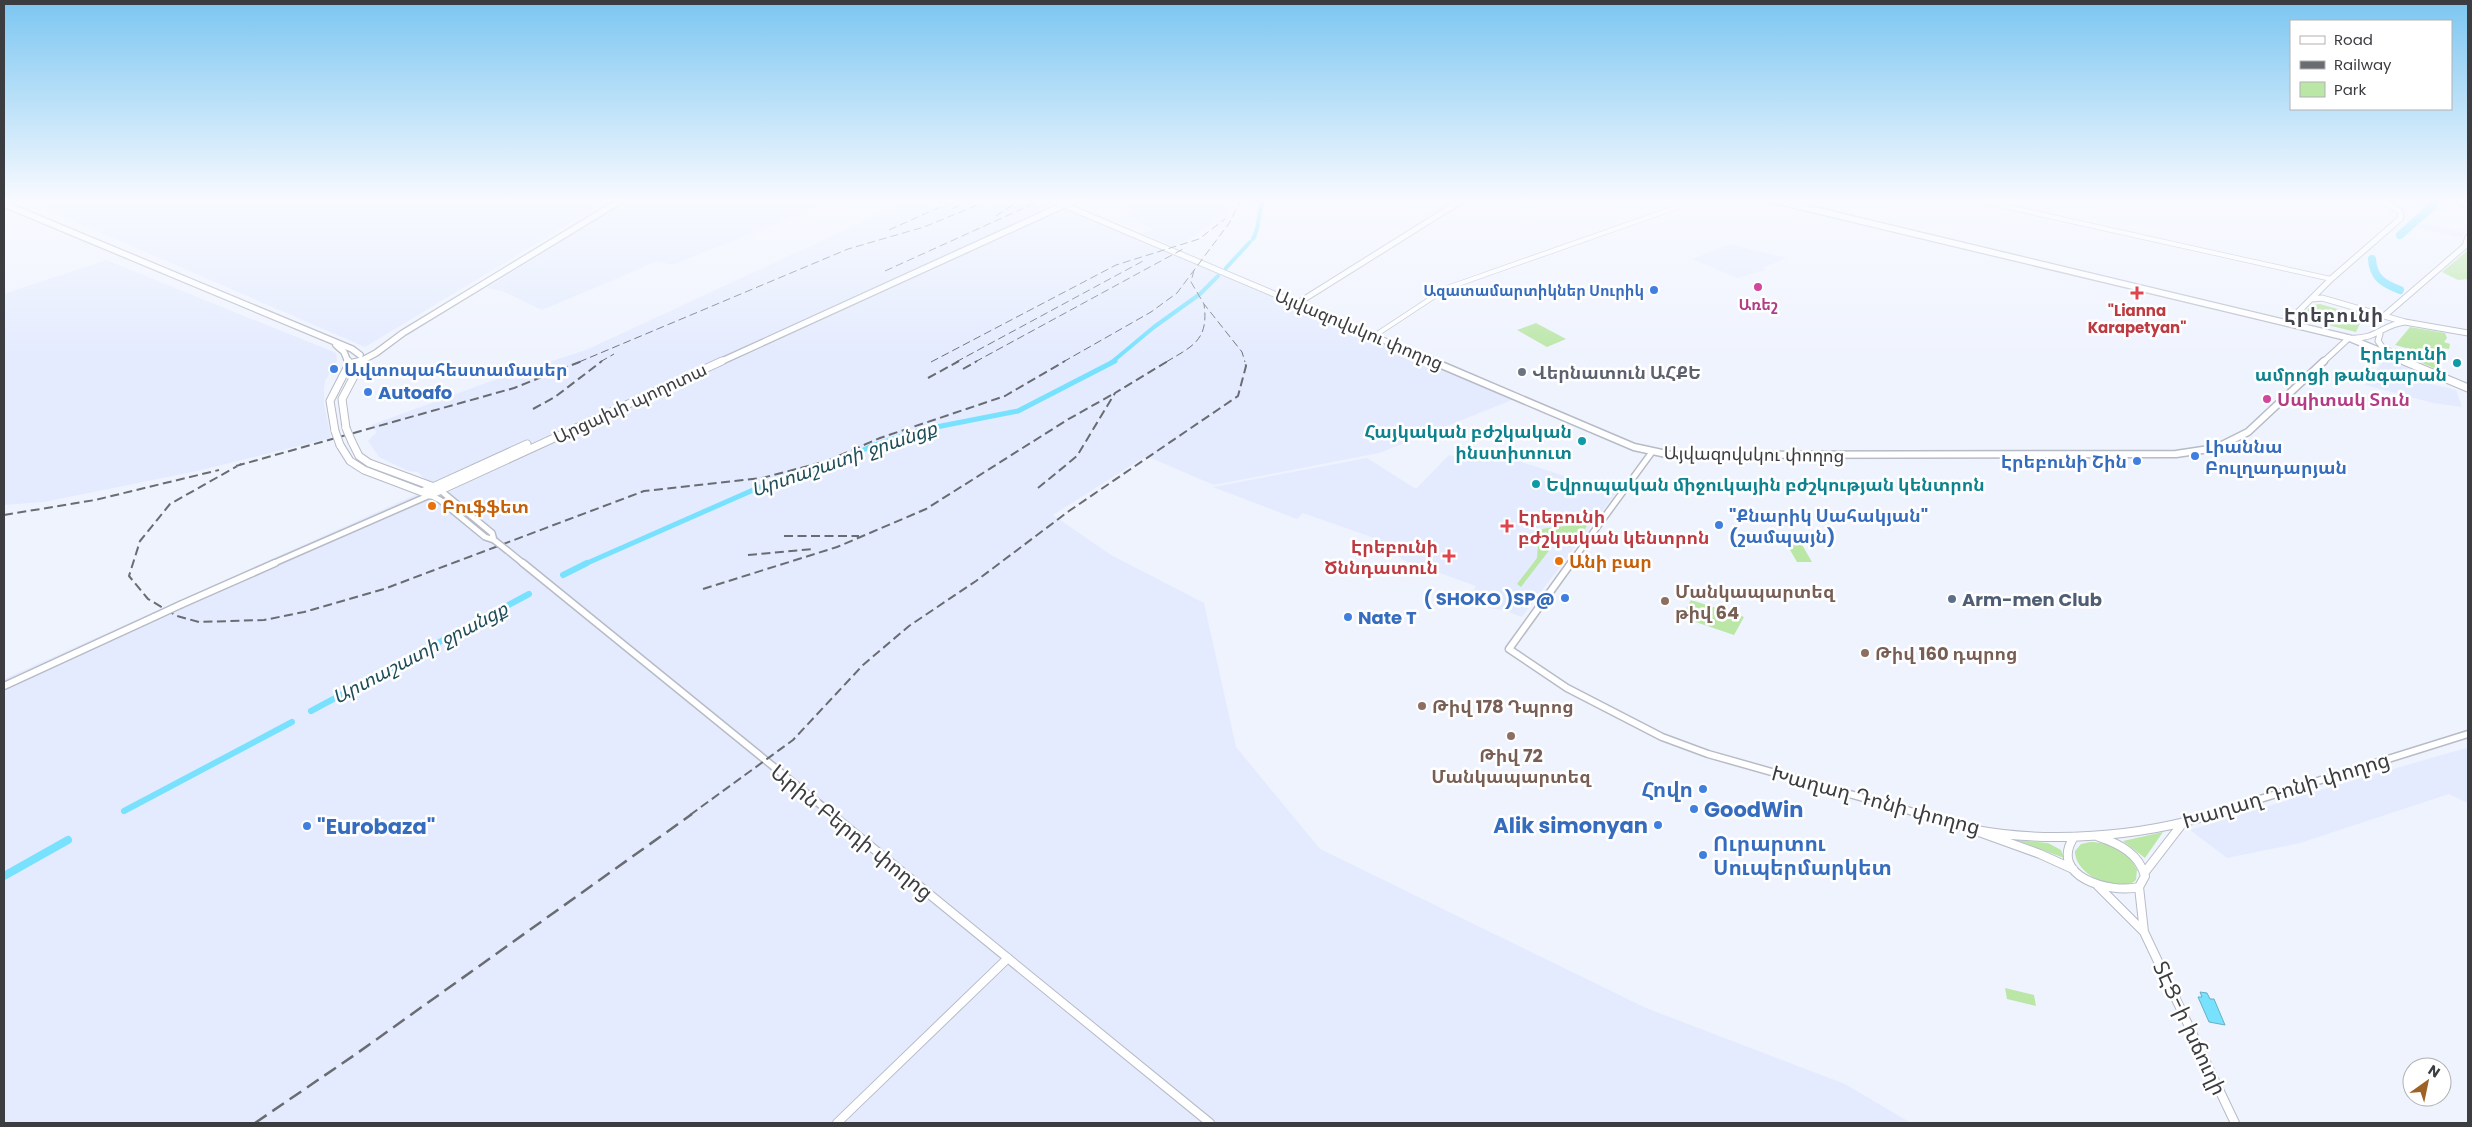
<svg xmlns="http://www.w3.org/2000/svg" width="2472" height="1127" viewBox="0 0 2472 1127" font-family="Poppins,'Noto Sans Armenian',sans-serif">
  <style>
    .built { fill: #e4ebfe }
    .green { fill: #bae6a6 }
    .water { fill: #77e1fe; stroke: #65b0c5 }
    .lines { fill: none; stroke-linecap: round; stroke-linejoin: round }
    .canal-far3 { stroke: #77e1fe; stroke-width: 4 }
    .canal-far2 { stroke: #77e1fe; stroke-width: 5 }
    .canal-far1 { stroke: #77e1fe; stroke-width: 6 }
    .canal { stroke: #77e1fe; stroke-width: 8 }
    .river { stroke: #77e1fe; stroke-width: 8 }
    .tertiary-far3-casing { stroke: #b7bbc6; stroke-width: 5.5 }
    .tertiary-far2-casing { stroke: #b7bbc6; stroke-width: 8 }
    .tertiary-far1-casing { stroke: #b7bbc6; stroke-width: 9 }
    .tertiary-casing { stroke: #b7bbc6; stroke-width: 10 }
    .secondary-far1-casing { stroke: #b7bbc6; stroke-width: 7 }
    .secondary-casing { stroke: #b7bbc6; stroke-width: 9 }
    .primary-far1-casing { stroke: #b7bbc6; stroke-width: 8 }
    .primary-casing { stroke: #b7bbc6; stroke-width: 9 }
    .tertiary-far3 { stroke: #fff; stroke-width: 4 }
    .tertiary-far2 { stroke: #fff; stroke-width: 5 }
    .tertiary-far1 { stroke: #fff; stroke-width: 6 }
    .tertiary { stroke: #fff; stroke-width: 8 }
    .secondary-far1 { stroke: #fff; stroke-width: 5 }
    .secondary { stroke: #fff; stroke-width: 6 }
    .primary-far1 { stroke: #fff; stroke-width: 5.5 }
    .primary { stroke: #fff; stroke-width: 7 }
    .rail-far2 { stroke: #696c71; stroke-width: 1; stroke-dasharray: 8 4; stroke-linecap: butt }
    .rail-far1 { stroke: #696c71; stroke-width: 2; stroke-dasharray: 9 4.5; stroke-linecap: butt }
    .rail { stroke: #696c71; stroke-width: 2.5; stroke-dasharray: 14 7; stroke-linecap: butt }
    .tertiary-bridge-far1-casing { stroke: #b7bbc6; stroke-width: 8; stroke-linecap: butt }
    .tertiary-bridge-casing { stroke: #b7bbc6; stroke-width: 9; stroke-linecap: butt }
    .primary-bridge-casing { stroke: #b7bbc6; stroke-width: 9; stroke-linecap: butt }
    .tertiary-bridge-far1 { stroke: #fff; stroke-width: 5 }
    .tertiary-bridge { stroke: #fff; stroke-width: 6 }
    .primary-bridge { stroke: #fff; stroke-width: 7 }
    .hotel-dot { fill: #d1479c; stroke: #fff; stroke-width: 2 }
    .shop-dot { fill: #3f7fe0; stroke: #fff; stroke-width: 2 }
    .health-dot { fill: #e0444e; stroke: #fff; stroke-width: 2 }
    .culture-dot { fill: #0f9aa8; stroke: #fff; stroke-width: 2 }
    .worship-dot { fill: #6b7280; stroke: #fff; stroke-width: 2 }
    .food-dot { fill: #e8710a; stroke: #fff; stroke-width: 2 }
    .service-dot { fill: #5c6f8a; stroke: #fff; stroke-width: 2 }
    .education-dot { fill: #8d6e63; stroke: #fff; stroke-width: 2 }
    .labels { text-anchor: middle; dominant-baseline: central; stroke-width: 5; stroke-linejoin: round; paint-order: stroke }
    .far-shop-label { font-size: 15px; font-weight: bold; fill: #366cbe; stroke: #fff; text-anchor: end }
    .far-hotel-label { font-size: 15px; font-weight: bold; fill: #b23c85; stroke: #fff }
    .far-health-label { font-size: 15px; font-weight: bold; fill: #be3a42; stroke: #fff }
    .street-label { font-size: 18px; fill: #3b3d41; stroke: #fff }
    .culture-label { font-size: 18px; font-weight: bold; fill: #0d838f; stroke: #fff; text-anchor: end }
    .shop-label { font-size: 18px; font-weight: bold; fill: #366cbe; stroke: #fff; text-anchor: start }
    .worship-label { font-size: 18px; font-weight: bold; fill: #5b616d; stroke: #fff; text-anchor: start }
    .hotel-label { font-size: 18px; font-weight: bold; fill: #b23c85; stroke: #fff; text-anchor: start }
    .food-label { font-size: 18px; font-weight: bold; fill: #c56008; stroke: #fff; text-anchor: start }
    .health-label { font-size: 18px; font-weight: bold; fill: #be3a42; stroke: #fff; text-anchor: start }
    .education-label { font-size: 18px; font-weight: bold; fill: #785e54; stroke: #fff; text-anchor: start }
    .service-label { font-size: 18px; font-weight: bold; fill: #4e5e75; stroke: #fff; text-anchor: start }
    .far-district-label { font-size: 19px; font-weight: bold; letter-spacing: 1px; fill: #42454e; stroke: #fff }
    .water-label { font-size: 19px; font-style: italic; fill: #1e4d59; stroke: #fff }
    .near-shop-label { font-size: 21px; font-weight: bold; fill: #366cbe; stroke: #fff; text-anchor: start }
    .near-street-label { font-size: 21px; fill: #3b3d41; stroke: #fff }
  </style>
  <rect width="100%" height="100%" fill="#eff3fe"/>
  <!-- built -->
  <path class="built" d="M 23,199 L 610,199 L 365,347 Z
    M 629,199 L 850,199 L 819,207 L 672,265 L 658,261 L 542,310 L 502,291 L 487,288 Z
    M 912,199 L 1055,199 L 1050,202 L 1517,398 L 1379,453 L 1214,485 L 1146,456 L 1053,515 L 1111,555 L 1204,603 L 1236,747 L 1320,849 L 1646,1008 L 1845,1084 L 1911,1123 L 4,1123 L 4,679 L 433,487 L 418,472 L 408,471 L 379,457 L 368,441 L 377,432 L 371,425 L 497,379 L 586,350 Z
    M 1109,199 L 1238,199 L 1210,225 L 1190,239 L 1173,246 L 1141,233 L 1154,230 L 1126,216 L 1136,211 Z
    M 2422,222 L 2465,233 L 2461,238 L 2418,228 Z
    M 1731,244 L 1734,245 L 1786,258 L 1763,268 L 1765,270 L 1737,278 L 1692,259 Z
    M 106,260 L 336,353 L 337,361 L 325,381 L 324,390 L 324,404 L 331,438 L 197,471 L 44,502 L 4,505 L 4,294 Z
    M 2384,360 L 2407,364 L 2419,381 L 2456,390 L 2462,407 L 2433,403 L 2365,385 Z
    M 1470,445 L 1616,493 L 1522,617 L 1506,611 L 1488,608 L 1478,602 L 1472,594 L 1476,586 L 1403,560 L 1377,539 L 1303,513 L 1297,519 L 1213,487 L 1367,458 L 1416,489 L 1449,455 L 1459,457 Z
    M 2466,748 L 2468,750 L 2468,803 L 2449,794 L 2300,843 L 2227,858 L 2190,830 L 2317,791 Z"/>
  <!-- green -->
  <path class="green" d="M 2468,250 L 2468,279 L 2458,280 L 2442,272 Z
    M 2320,304 L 2362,316 L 2362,319 L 2356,332 L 2299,318 L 2312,305 Z
    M 1536,323 L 1566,339 L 1547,347 L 1517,330 Z
    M 2410,327 L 2445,333 L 2447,338 L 2444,342 L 2450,344 L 2449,349 L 2442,348 L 2427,350 L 2425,353 L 2395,345 Z
    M 2395,348 L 2427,356 L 2438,364 L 2438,368 L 2436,369 L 2395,351 Z
    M 1584,524 L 1587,526 L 1571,547 L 1542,538 L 1539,534 L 1542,529 L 1548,528 Z
    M 1786,543 L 1801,543 L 1812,562 L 1797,562 Z
    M 1538,544 L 1551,548 L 1521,587 L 1517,584 L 1537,558 Z
    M 1691,600 L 1744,617 L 1734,635 L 1681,617 Z
    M 2163,832 L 2145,858 L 2123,841 Z
    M 2016,840 L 2048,843 L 2061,850 L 2064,858 Z
    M 2090,842 C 2108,842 2130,852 2137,870 L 2136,880 C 2120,896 2074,875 2075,851 L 2081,844 Z
    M 2005,988 L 2034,995 L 2036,1006 L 2007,999 Z"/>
  <!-- water -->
  <path class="water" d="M 2200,992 L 2207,993 L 2210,999 L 2214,999 L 2225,1025 L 2209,1022 L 2198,997 L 2202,997 Z"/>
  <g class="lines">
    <!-- canal-far3 -->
    <path class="canal-far3" d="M 1253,239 C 1261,224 1257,212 1264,199
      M 1226,268 L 1250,242
      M 1112,362 L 1154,327 L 1200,294 L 1218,276"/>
    <!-- canal-far2 -->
    <path class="canal-far2" d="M 585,564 L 769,483 L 816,472 L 872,446 L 921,430 L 1018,411 L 1115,361"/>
    <!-- canal-far1 -->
    <path class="canal-far1" d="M 563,575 L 587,563
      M 311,711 L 529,594
      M 124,811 L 292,722"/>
    <!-- canal -->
    <path class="canal" d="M 4,876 L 68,840"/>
    <!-- river -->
    <path class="river" d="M 2400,235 L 2434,205 L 2431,199
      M 2372,259 C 2373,278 2384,284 2400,290"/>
    <!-- tertiary-far3 casing -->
    <g class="tertiary-far3-casing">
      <path id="tertiary-far3" d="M 1972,199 L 2331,279
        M 1374,336 L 1447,288 L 1700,199"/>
    </g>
    <!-- tertiary-far2 casing -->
    <g class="tertiary-far2-casing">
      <path id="tertiary-far2" d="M 440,490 L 492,533 L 494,540
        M 508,551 L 524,564
        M 272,564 L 430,495 L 440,500 L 485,537 L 494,540
        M 1570,564 L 1652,452"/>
    </g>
    <!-- tertiary-far1 casing -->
    <g class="tertiary-far1-casing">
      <path id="tertiary-far1" d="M 523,563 L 833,815
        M 1571,563 L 1509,649 L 1567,688 L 1662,737 L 1708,754 L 1924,815
        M 182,604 L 275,563
        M 4,686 L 154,617
        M 2209,815 L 2468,734"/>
    </g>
    <!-- tertiary casing -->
    <g class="tertiary-casing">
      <path id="tertiary" d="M 831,814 L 1210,1123
        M 1919,814 C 1936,819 1953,825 1971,829 C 2045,844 2141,837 2213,814
        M 1979,832 L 2040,854 L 2073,869
        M 2074,837 C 2048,876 2109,894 2139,887 L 2145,876 C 2139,854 2120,844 2099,837
        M 2145,872 L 2182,824
        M 2097,885 L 2144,932 L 2235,1123
        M 2139,887 L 2144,932
        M 837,1123 L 1008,958"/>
    </g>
    <!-- secondary-far1 casing -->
    <g class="secondary-far1-casing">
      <path id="secondary-far1" d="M 2457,199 L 2468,206
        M 1059,203 L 1435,362
        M 2312,299 L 2322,298 L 2405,322 L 2468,333
        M 1298,303 L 1464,199
        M 2384,316 L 2465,246 L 2468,237
        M 2287,323 L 2331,279 L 2401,218 L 2400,211 L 2377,199
        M 2380,334 L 2378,341 L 2383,348 L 2395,354
        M 2323,362 L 2349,338 C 2377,340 2381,325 2405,322"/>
    </g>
    <!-- secondary casing -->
    <g class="secondary-casing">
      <path id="secondary" d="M 1432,361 L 1634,447 L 1671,455 L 2176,454 L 2216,448 L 2248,432 L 2324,361"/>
    </g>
    <!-- primary-far1 casing -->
    <g class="primary-far1-casing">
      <path id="primary-far1" d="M 1769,199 L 2349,338 L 2407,362
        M 4,204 L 352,349 L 360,355
        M 336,345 L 344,352 L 348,362
        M 359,362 L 376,353 L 403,333 L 623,199
        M 720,362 L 1077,199"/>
    </g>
    <!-- primary casing -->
    <g class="primary-casing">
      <path id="primary" d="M 348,361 L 349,364
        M 2404,361 L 2468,388
        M 349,364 L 362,361
        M 346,428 L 342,399 L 361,363
        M 335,431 L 330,401 L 349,364
        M 352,442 L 359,456 L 369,463 L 434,487
        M 340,445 L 350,461 L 364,470 L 430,495 L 722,361
        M 424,491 L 527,444"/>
    </g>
    <!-- tertiary-far3 -->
    <use href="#tertiary-far3" class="tertiary-far3"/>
    <!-- tertiary-far2 -->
    <use href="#tertiary-far2" class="tertiary-far2"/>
    <!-- tertiary-far1 -->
    <use href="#tertiary-far1" class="tertiary-far1"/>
    <!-- tertiary -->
    <use href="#tertiary" class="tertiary"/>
    <!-- secondary-far1 -->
    <use href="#secondary-far1" class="secondary-far1"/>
    <!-- secondary -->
    <use href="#secondary" class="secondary"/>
    <!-- primary-far1 -->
    <use href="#primary-far1" class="primary-far1"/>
    <!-- primary -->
    <use href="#primary" class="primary"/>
    <!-- rail-far2 -->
    <path class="rail-far2" d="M 929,203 L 936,199
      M 952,209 L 972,199
      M 996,216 L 1021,199
      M 889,230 L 958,199
      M 1194,270 L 1191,282 L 1204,304 L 1242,352 L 1245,362
      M 885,271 L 1044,199
      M 579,362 L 848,249 L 924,227 L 992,199
      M 600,362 L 614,354
      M 931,362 L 1116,265 L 1199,239 L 1225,219
      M 956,362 L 1143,261
      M 975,362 L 1183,249
      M 1063,362 L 1151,312 L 1177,293 L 1230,222 L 1241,199
      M 1166,362 C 1193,346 1209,340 1204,304"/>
    <!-- rail-far1 -->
    <path class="rail-far1" d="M 963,369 L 977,361
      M 928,378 L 959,361
      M 533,409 L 555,397 L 602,361
      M 241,464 L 170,504 L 140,541 L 129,576 L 148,599 L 177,616 L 199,622 L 264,620 L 304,612 L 384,589 L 644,491 L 762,478 L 827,461 L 880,438 L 1005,396 L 1065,361
      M 236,466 L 514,388 L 582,361
      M 1038,488 L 1077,456 L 1115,393 L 1168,361
      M 4,515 L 95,500 L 219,470
      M 784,536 L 859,536
      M 748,555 L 813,549
      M 703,589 L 837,547 L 926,509 L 1067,420 L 1115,393
      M 690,815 L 793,740 L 863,665 L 909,626 L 976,581 L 1069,511 L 1238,396 L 1246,366 L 1245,361"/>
    <!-- rail -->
    <path class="rail" d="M 255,1123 L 356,1054 L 692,814"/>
    <!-- tertiary-bridge-far1 casing -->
    <g class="tertiary-bridge-far1-casing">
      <path id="tertiary-bridge-far1" d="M 494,540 L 508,551"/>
    </g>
    <!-- tertiary-bridge casing -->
    <g class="tertiary-bridge-casing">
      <path id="tertiary-bridge" d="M 154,617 L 182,604"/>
    </g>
    <!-- primary-bridge casing -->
    <g class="primary-bridge-casing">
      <path id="primary-bridge" d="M 346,428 L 352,442
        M 335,431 L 340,445"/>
    </g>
    <!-- tertiary-bridge-far1 -->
    <use href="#tertiary-bridge-far1" class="tertiary-bridge-far1"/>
    <!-- tertiary-bridge -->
    <use href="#tertiary-bridge" class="tertiary-bridge"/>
    <!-- primary-bridge -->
    <use href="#primary-bridge" class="primary-bridge"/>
  </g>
  <!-- sky -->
  <linearGradient id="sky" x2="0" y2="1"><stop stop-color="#7bc6f1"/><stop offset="0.56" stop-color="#f8faff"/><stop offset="1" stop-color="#f8faff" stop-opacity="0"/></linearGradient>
  <rect width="2472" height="357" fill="url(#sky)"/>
  <!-- markers -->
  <g class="hotel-dot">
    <circle cx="1758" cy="287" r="5"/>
    <circle cx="2267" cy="399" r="5"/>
  </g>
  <g class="shop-dot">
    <circle cx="1654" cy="290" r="5"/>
    <circle cx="334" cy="369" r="5"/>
    <circle cx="368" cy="392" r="5"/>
    <circle cx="2195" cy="456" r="5"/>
    <circle cx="2137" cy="461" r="5"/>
    <circle cx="1719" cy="525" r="5"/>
    <circle cx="1565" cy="598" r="5"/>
    <circle cx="1348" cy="617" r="5"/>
    <circle cx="1703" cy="789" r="5"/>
    <circle cx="1694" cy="809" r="5"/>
    <circle cx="1658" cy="825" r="5"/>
    <circle cx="307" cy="826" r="5"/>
    <circle cx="1703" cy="855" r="5"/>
  </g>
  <g class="health-dot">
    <path d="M2134.5 285.5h5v5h5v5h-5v5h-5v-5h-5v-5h5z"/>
    <path d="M1504.5 518.5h5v5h5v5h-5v5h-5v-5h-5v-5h5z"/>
    <path d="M1446.5 548.5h5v5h5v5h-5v5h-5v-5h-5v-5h5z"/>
  </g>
  <g class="culture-dot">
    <circle cx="2457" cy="363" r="5"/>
    <circle cx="1582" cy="441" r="5"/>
    <circle cx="1536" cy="484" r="5"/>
  </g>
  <circle class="worship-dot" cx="1522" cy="372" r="5"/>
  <g class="food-dot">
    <circle cx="432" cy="506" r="5"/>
    <circle cx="1559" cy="561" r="5"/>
  </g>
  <circle class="service-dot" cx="1952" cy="599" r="5"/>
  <g class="education-dot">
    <circle cx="1665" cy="601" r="5"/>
    <circle cx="1865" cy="653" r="5"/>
    <circle cx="1422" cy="706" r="5"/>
    <circle cx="1511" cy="736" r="5"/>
  </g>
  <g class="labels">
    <!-- far-shop labels -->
    <g class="far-shop-label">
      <text x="1644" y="290">Ազատամարտիկներ Սուրիկ</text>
    </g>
    <!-- far-hotel labels -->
    <g class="far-hotel-label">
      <text x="1758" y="304">Առեշ</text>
    </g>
    <!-- far-health labels -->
    <g class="far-health-label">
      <text x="2137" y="310">"Lianna<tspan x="2137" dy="17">Karapetyan"</tspan></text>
    </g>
    <!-- street labels -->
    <g class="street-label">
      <text transform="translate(1359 329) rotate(23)">Այվազովսկու փողոց</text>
      <text transform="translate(630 403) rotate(-25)">Արցախի պողոտա</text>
      <text transform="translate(1754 454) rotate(1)">Այվազովսկու փողոց</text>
    </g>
    <!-- culture labels -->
    <g class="culture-label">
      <text x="2447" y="353">Էրեբունի<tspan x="2447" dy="21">ամրոցի թանգարան</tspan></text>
      <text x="1572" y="431">Հայկական բժշկական<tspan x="1572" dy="21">ինստիտուտ</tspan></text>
      <text x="1546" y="484" text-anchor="start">Եվրոպական միջուկային բժշկության կենտրոն</text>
    </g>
    <!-- shop labels -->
    <g class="shop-label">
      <text x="344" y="369">Ավտոպահեստամասեր</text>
      <text x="378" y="392">Autoafo</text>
      <text x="2205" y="446">Լիաննա<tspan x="2205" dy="21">Բուլղադարյան</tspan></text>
      <text x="2127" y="461" text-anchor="end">Էրեբունի Շին</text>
      <text x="1729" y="515">"Քնարիկ Սահակյան"<tspan x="1729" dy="21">(շամպայն)</tspan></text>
      <text x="1555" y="598" text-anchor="end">( SHOKO )SP@</text>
      <text x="1358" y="617">Nate T</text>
    </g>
    <!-- worship labels -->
    <g class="worship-label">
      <text x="1532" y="372">Վերնատուն ԱՀՔԵ</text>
    </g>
    <!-- hotel labels -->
    <g class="hotel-label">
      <text x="2277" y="399">Սպիտակ Տուն</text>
    </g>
    <!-- food labels -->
    <g class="food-label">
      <text x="442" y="506">Բուֆֆետ</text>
      <text x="1569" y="561">Անի բար</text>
    </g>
    <!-- health labels -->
    <g class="health-label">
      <text x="1518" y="516">Էրեբունի<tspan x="1518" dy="21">բժշկական կենտրոն</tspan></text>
      <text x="1438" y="546" text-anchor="end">Էրեբունի<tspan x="1438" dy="21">Ծննդատուն</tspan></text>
    </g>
    <!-- education labels -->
    <g class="education-label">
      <text x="1675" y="591">Մանկապարտեզ<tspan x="1675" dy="21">թիվ 64</tspan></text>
      <text x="1875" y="653">Թիվ 160 դպրոց</text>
      <text x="1432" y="706">Թիվ 178 Դպրոց</text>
      <text x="1511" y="755" text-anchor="middle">Թիվ 72<tspan x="1511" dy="21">Մանկապարտեզ</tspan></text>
    </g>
    <!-- service labels -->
    <g class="service-label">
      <text x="1962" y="599">Arm-men Club</text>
    </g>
    <!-- far-district labels -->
    <g class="far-district-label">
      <text x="2334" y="315">Էրեբունի</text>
    </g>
    <!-- water labels -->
    <g class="water-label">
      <text transform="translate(844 459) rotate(-19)">Արտաշատի ջրանցք</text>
      <text transform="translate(420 653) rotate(-28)">Արտաշատի ջրանցք</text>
    </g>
    <!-- near-shop labels -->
    <g class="near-shop-label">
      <text x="1693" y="789" text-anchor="end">Հովո</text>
      <text x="1704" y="809">GoodWin</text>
      <text x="1648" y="825" text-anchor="end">Alik simonyan</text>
      <text x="317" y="826">"Eurobaza"</text>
      <text x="1713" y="843">Ուրարտու<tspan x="1713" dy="24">Սուպերմարկետ</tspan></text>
    </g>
    <!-- near-street labels -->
    <g class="near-street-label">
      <text transform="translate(2286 790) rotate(-17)">Խաղաղ Դոնի փողոց</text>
      <text transform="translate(1876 800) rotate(15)">Խաղաղ Դոնի փողոց</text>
      <text transform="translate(852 832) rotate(39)">Արին Բերդի փողոց</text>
      <text transform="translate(2190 1028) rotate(65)">ՏԷՑ-ի խճուղի</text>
    </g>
  </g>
  <!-- border -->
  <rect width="2472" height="1127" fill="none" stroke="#3b3d41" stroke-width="10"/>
  <!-- legend -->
  <rect x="2290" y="20" width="162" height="90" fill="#ffffff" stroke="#b1b1b3"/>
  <rect x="2300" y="36" width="25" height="8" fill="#ffffff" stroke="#b1b1b3"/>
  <text x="2334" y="45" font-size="15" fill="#3b3d41">Road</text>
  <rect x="2300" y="61" width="25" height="8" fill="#696c71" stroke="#b1b1b3"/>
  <text x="2334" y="70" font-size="15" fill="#3b3d41">Railway</text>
  <rect x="2300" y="82" width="25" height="15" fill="#bae6a6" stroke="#b1b1b3"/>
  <text x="2334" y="95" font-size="15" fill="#3b3d41">Park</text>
  <!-- north arrow -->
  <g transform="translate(2427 1082) rotate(33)"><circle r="24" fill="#ffffff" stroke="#b1b1b3"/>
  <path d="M0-4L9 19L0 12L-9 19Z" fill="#9e6224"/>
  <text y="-8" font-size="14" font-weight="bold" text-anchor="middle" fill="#3b3d41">N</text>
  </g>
</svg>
